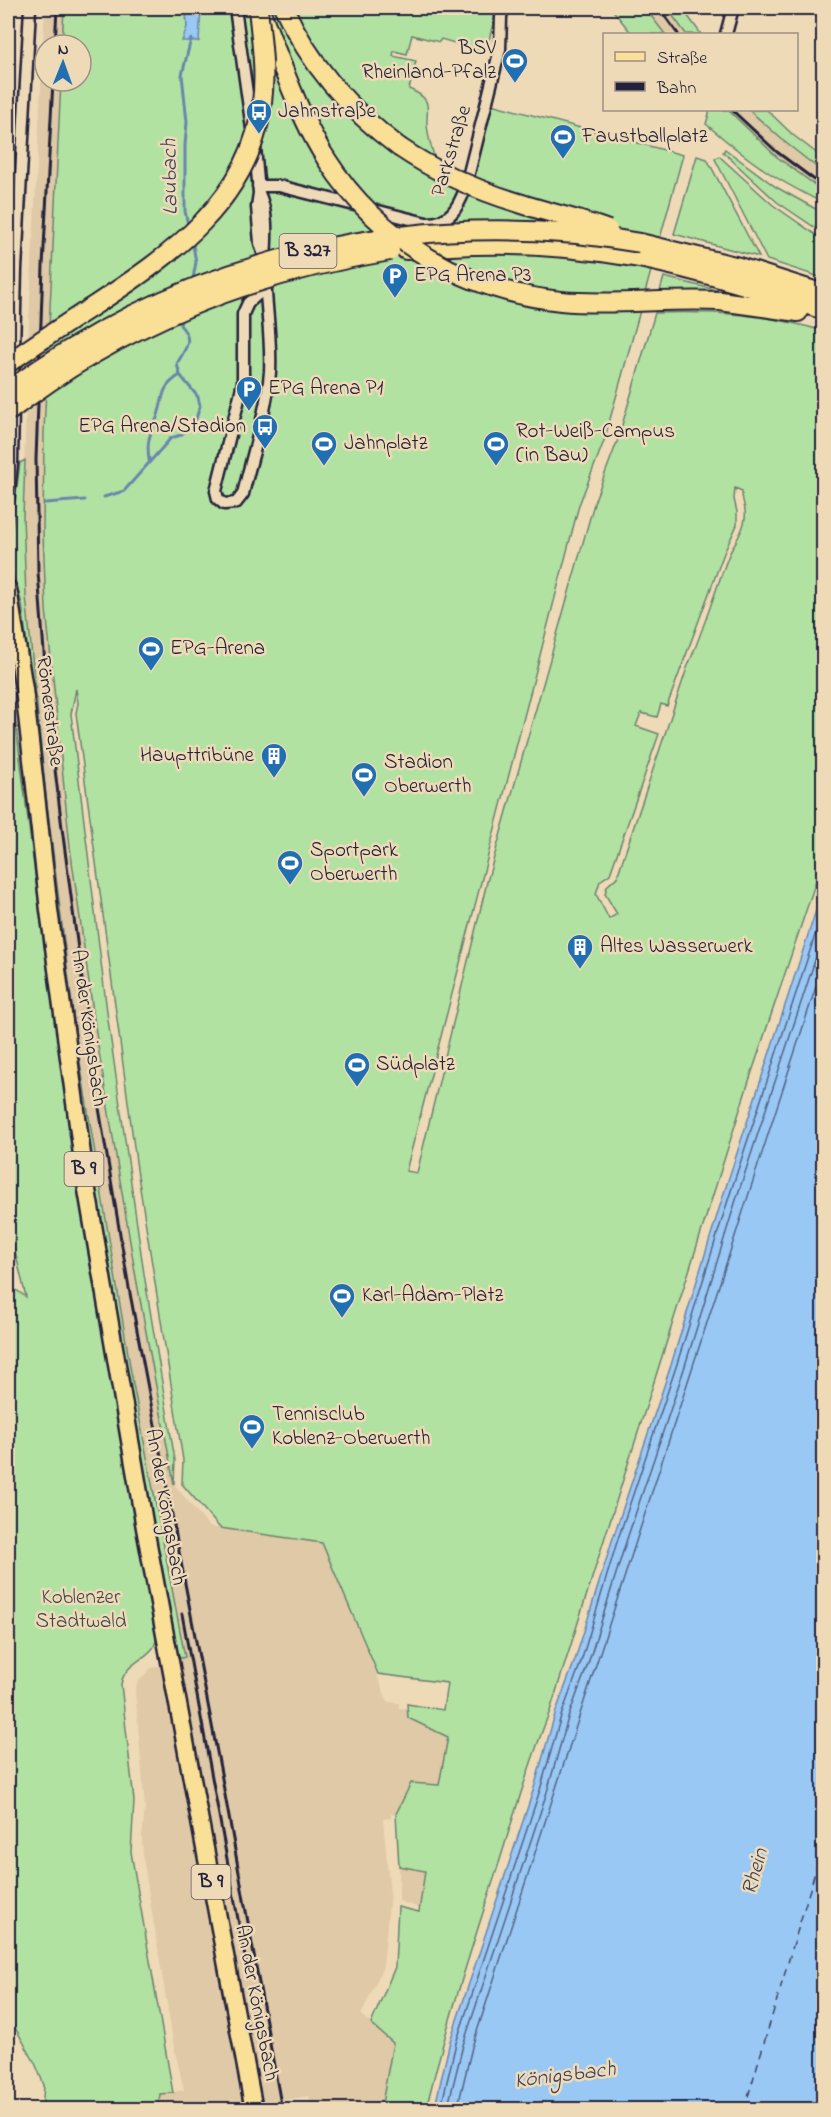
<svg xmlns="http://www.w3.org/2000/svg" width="831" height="2117" viewBox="0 0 831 2117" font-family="'Indie Flower',sans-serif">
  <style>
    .built { fill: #dfc9a6 }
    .green { fill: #b1e2a2; stroke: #6a826e; stroke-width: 1.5; fill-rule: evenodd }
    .water { fill: #9ac8f5; stroke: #6a86ab; stroke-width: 1.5 }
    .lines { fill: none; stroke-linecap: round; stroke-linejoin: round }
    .shore { stroke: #526485; stroke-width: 1.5 }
    .stream { stroke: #6a86ab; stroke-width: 3 }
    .ferry { stroke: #3a4360; stroke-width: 1.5; stroke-dasharray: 8 6; stroke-linecap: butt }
    .minor-casing { stroke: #22223b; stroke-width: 15 }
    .primary-casing { stroke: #22223b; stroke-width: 21 }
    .trunk-casing { stroke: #22223b; stroke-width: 22 }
    .minor { stroke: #efdab8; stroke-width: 10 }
    .primary { stroke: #fadf96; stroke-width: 16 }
    .trunk { stroke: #fadf96; stroke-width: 18 }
    .rail { stroke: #22223b; stroke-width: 3 }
    .trunk-bridge-casing { stroke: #22223b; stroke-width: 22; stroke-linecap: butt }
    .trunk-bridge { stroke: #fadf96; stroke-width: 18 }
    .labels { text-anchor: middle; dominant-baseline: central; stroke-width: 5; stroke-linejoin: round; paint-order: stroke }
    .shield { fill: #efdab8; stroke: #605960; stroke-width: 1.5 }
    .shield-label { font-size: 20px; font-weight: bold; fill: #22223b }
    .poi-label { font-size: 21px; fill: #22223b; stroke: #efdab8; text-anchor: start }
    .street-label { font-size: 21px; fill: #22223b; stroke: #efdab8 }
    .park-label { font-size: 21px; fill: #3f4850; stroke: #efdab8 }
    .water-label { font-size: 22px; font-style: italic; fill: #3a4360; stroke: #efdab8 }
  </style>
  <rect width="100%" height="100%" fill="#efdab8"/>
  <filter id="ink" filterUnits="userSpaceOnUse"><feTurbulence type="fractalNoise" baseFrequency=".0167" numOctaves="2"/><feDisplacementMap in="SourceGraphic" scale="12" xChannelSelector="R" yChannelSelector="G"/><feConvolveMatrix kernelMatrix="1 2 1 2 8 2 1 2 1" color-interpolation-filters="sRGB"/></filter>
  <g filter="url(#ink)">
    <!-- built -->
    <path class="built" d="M 45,8 L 64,8 L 62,45 L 45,45 L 45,81 L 61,81 L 44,431 L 43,533 L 46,609 L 70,847 L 97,1040 L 135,1272 L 174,1484 L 209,1527 L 322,1543 L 388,1702 L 399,1703 L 399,1708 L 407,1708 L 408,1718 L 449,1736 L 439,1785 L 411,1783 L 396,1814 L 391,1814 L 391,1818 L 383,1819 L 390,1893 L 383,1967 L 361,2015 L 393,2043 L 381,2109 L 311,2109 L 309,2096 L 265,2103 L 264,2105 L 247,2109 L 158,2109 L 160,2094 L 184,2090 L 174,2047 L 143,1858 L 142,1837 L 145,1808 L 135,1690 L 138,1682 L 151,1668 L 185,1657 L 133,1384 L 76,1038 L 46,796 L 26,596 L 23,517 L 27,361 Z
      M 645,8 L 667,8 L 686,34 L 665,34 Z
      M 728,110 L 749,110 L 786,143 L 823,172 L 823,191 L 777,157 Z
      M 399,1866 L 425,1871 L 419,1908 L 399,1901 Z"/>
    <!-- green -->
    <path class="green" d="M 64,8 L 186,8 L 187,27 L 198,41 L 201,8 L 497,8 L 486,52 L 441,39 L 439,42 L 412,35 L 407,54 L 394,51 L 393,56 L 416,61 L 409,89 C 438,101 423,110 428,132 C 429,142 433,151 435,160 L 471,178 L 491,104 L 683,155 L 604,441 L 579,505 L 406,1171 L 417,1173 L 487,882 L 595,500 L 617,442 L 655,313 C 715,311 765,314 823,331 L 823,860 L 749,1081 L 550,1711 C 530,1760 515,1812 499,1863 C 473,1943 447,2023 427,2105 L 424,2106 L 423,2109 L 421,2109 L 422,2106 L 419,2106 L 418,2109 L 381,2109 L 393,2043 L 371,2024 L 395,1967 L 398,1907 L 419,1912 L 425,1871 L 399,1866 L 396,1814 L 411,1783 L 439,1785 L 448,1737 L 408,1718 L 407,1704 L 443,1710 L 447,1683 L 378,1674 L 322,1543 L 220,1528 L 182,1484 L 183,1460 L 137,1169 L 76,713 L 78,703 L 76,689 L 71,714 L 108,1020 L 144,1274 L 175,1460 L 174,1484 L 135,1272 L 97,1040 L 70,847 L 46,609 L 43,533 L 44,431 L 61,81 L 81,81 L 81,45 L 62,45 ZM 245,145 L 248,177 L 232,203 L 214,224 L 213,201 ZM 735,488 L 742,491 C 741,500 747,508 745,518 C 744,532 733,544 728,557 C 714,594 703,631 687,668 L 617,877 L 607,886 L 605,894 L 617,914 L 609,919 L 596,894 L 600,881 L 610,874 L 659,734 L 636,726 L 641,713 L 657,717 L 661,704 L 667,706 L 724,553 L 737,525 L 737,512 L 734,499 Z
      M 611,8 L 645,8 L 665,34 L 632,34 Z
      M 667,8 L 682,8 L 701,34 L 686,34 Z
      M 710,110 L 728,110 L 777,157 L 823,191 L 823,203 C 802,192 781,182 762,168 C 742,155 724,139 706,124 Z
      M 749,110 L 767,110 L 793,135 L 823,158 L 823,172 L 786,143 Z
      M 725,149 L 776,187 L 823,213 L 823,233 L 777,202 L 723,152 Z
      M 697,156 L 707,159 L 759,257 L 674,234 Z
      M 719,156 L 773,205 L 823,240 L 823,278 L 767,260 L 715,159 Z
      M 664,277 L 720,291 L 660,291 Z
      M 25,460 L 23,517 L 26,596 L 46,796 L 76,1038 L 133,1384 L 185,1657 L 177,1659 L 105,1262 L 62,963 L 25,628 L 22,604 L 8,558 L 20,463 Z
      M 8,664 L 45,952 L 68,1111 L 159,1629 C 157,1636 157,1642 153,1648 C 142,1662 125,1664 121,1684 L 134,1801 L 131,1852 L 173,2093 L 160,2094 L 158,2109 L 42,2109 L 44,2085 L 35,2063 L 8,2015 L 8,1284 L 26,1297 L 9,1226 L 8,1225 Z"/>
    <!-- water -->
    <path class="water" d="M 186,8 L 201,8 L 199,41 L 182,41 L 187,27 Z
      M 823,889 L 823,2109 L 423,2109 L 424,2106 L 431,2105 L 436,2102 L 450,2041 L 534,1788 L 555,1714 L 575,1660 L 612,1541 L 671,1365 L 723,1196 Z"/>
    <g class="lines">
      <!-- shore -->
      <path class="shore" d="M 435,2110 L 442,2103 L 456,2043 L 540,1790 L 561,1716 L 581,1662 L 617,1542 L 676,1367 L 729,1197 L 824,908
        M 447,2110 L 463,2045 L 547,1792 L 568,1718 L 588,1664 L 625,1545 L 684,1369 L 736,1200 L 824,933
        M 457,2110 L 472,2047 L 824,962"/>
      <!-- stream -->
      <path class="stream" d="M 188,225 L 185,211 L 185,145 L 187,122 L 182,75 L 191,39
        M 192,284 L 196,262 L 192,240
        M 149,460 C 146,437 151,435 158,415 C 165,395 159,389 180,375
        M 104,497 L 124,491 L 171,438 L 181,435 L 195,422 L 200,406 L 198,397 L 180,375 L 177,364 C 185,348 195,341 180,325 L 182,316
        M 45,503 L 85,500"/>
      <!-- ferry -->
      <path class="ferry" d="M 744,2110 L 824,1842"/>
      <!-- minor casing -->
      <g class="minor-casing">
        <path id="minor" d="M 235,8 L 252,129
          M 818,8 L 824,13
          M 726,34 L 733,8
          M 255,147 L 259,193 L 257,207 L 260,243 L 264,256
          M 258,186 L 279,186 L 426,223 C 449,224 458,208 465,189 L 500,49 L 501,17 L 503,8
          M 259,193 C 269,215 266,238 265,261 C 264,298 272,335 270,372 C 267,410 252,456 243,494 L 236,503 L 224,504 L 218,499 L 216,491 L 243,383 L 243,314 L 248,303 L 266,287
          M 13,391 L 16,269 L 30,8
          M 8,501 L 12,462 L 13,406"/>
      </g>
      <!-- primary casing -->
      <g class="primary-casing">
        <path id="primary" d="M 8,589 L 24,689 L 49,910 L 86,1184 L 145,1528 L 254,2110"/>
      </g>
      <!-- trunk casing -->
      <g class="trunk-casing">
        <path id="trunk" d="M 284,8 C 310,65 348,109 399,147
          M 261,12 L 282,66
          M 640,243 L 739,267 L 824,294
          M 406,250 C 483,241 563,244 639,258 C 702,271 763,290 824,310
          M 720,301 L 798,312"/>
      </g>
      <!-- minor -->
      <use href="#minor" class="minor"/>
      <!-- primary -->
      <use href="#primary" class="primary"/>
      <!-- trunk -->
      <use href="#trunk" class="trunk"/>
      <!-- rail -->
      <path class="rail" d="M 659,8 L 678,34
        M 55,45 L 57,8
        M 53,81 L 43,266 L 36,459 L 38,572 L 49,719 L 62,828 L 99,1108 L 129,1288 L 221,1773 L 282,2110
        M 732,110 L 777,152 L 824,187
        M 182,1614 L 247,1968"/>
      <!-- trunk-bridge casing -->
      <g class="trunk-bridge-casing">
        <path id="trunk-bridge" d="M 282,66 C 295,98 308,131 327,160 C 378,240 466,292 561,301 C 613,306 667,298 720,301
          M 399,147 C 436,172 476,190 519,203 C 549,213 579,219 608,230
          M 8,363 C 36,344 65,324 95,305 C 170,256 251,200 262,103 C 266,71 261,39 258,8
          M 8,391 C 189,257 418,204 640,243
          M 8,412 C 121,324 248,274 390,251"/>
      </g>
      <!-- trunk-bridge -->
      <use href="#trunk-bridge" class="trunk-bridge"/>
    </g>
  </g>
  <!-- icons -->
  <defs>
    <g id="stadium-pin" transform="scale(1.35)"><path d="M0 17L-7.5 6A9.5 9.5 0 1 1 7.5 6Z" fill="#1f6fb2" stroke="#efdab8"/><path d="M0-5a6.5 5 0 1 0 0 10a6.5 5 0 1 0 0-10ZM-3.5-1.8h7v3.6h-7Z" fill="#fff"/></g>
    <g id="bus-pin" transform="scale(1.35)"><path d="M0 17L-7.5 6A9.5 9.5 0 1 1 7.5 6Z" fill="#1f6fb2" stroke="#efdab8"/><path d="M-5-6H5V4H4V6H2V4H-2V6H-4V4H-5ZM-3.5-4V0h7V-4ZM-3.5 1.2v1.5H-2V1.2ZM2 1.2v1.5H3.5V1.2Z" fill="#fff"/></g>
    <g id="parking-pin" transform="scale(1.35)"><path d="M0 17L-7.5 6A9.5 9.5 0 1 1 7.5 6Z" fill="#1f6fb2" stroke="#efdab8"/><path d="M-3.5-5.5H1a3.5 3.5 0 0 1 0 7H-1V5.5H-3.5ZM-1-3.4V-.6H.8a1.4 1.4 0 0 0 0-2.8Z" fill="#fff"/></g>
    <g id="building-pin" transform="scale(1.35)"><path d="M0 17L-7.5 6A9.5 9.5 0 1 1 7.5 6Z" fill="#1f6fb2" stroke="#efdab8"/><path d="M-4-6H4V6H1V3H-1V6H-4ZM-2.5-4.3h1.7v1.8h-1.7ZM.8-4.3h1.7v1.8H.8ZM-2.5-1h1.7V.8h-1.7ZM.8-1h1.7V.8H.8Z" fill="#fff"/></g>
  </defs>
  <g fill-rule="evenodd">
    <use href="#stadium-pin" x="515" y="61"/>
    <use href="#bus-pin" x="259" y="112"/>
    <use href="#stadium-pin" x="563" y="137"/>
    <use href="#parking-pin" x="395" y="276"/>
    <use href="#parking-pin" x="249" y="389"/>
    <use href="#bus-pin" x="265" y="427"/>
    <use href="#stadium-pin" x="324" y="444"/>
    <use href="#stadium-pin" x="496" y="444"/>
    <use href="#stadium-pin" x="151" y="649"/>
    <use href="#building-pin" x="274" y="756"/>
    <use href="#stadium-pin" x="364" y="775"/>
    <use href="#stadium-pin" x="290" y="863"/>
    <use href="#building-pin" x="580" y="947"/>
    <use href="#stadium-pin" x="357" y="1065"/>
    <use href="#stadium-pin" x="342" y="1296"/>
    <use href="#stadium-pin" x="252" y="1427"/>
  </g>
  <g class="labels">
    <!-- shield labels -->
    <g class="shield">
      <rect x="279.5" y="234" width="57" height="34" rx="4.5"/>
      <rect x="64.5" y="1152" width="39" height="34" rx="4.5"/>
      <rect x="191.5" y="1865" width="39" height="34" rx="4.5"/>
    </g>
    <g class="shield-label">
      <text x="308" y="251">B 327</text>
      <text x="84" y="1169">B 9</text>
      <text x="211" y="1882">B 9</text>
    </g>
    <!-- poi labels -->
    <g class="poi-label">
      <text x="496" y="49" text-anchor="end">BSV<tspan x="496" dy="24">Rheinland-Pfalz</tspan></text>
      <text x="278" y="112">Jahnstraße</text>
      <text x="582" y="137">Faustballplatz</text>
      <text x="414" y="276">EPG Arena P3</text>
      <text x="268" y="389">EPG Arena P1</text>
      <text x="246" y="427" text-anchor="end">EPG Arena/Stadion</text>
      <text x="516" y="432">Rot-Weiß-Campus<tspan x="516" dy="24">(in Bau)</tspan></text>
      <text x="344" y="444">Jahnplatz</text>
      <text x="170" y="649">EPG-Arena</text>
      <text x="254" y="756" text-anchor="end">Haupttribüne</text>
      <text x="384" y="763">Stadion<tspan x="384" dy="24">Oberwerth</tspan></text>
      <text x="310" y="851">Sportpark<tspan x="310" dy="24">Oberwerth</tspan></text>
      <text x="600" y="947">Altes Wasserwerk</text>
      <text x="376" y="1065">Südplatz</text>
      <text x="362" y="1296">Karl-Adam-Platz</text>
      <text x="272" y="1415">Tennisclub<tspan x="272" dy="24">Koblenz-Oberwerth</tspan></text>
    </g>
    <!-- street labels -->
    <g class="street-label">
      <text transform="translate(452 151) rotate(-73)">Parkstraße</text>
      <text transform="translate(49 711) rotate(83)">Römerstraße</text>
      <text transform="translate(88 1028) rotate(82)">An der Königsbach</text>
      <text transform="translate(165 1507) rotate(80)">An der Königsbach</text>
      <text transform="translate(256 2003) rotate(79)">An der Königsbach</text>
    </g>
    <!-- park labels -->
    <g class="park-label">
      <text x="81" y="1598">Koblenzer<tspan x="81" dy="24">Stadtwald</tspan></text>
    </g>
    <!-- water labels -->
    <g class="water-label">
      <text transform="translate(171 177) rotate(-91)">Laubach</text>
      <text transform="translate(756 1872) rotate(-74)">Rhein</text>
      <text transform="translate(565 2076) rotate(-7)">Königsbach</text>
    </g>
  </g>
  <!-- margin -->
  <rect width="831" height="2117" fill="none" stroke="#efdab8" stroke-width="30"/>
  <rect x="15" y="15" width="801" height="2087" fill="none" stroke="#22223b" stroke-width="2" filter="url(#ink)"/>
  <!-- legend -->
  <rect x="603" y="33" width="195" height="78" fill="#efdab8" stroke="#9d9086" stroke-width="1.5"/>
  <rect x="615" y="52" width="30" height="9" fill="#fadf96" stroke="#9d9086" stroke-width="1.5"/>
  <text x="657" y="63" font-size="18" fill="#22223b">Straße</text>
  <rect x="615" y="82" width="30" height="9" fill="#22223b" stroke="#9d9086" stroke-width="1.5"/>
  <text x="657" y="93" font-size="18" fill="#22223b">Bahn</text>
  <!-- north arrow -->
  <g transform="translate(63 63) rotate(1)"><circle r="28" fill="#efdab8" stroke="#9d9086" stroke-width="1.5"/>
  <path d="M0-4.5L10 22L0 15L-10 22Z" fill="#1f6fb2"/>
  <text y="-9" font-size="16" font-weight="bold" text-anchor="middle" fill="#22223b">N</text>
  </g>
</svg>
